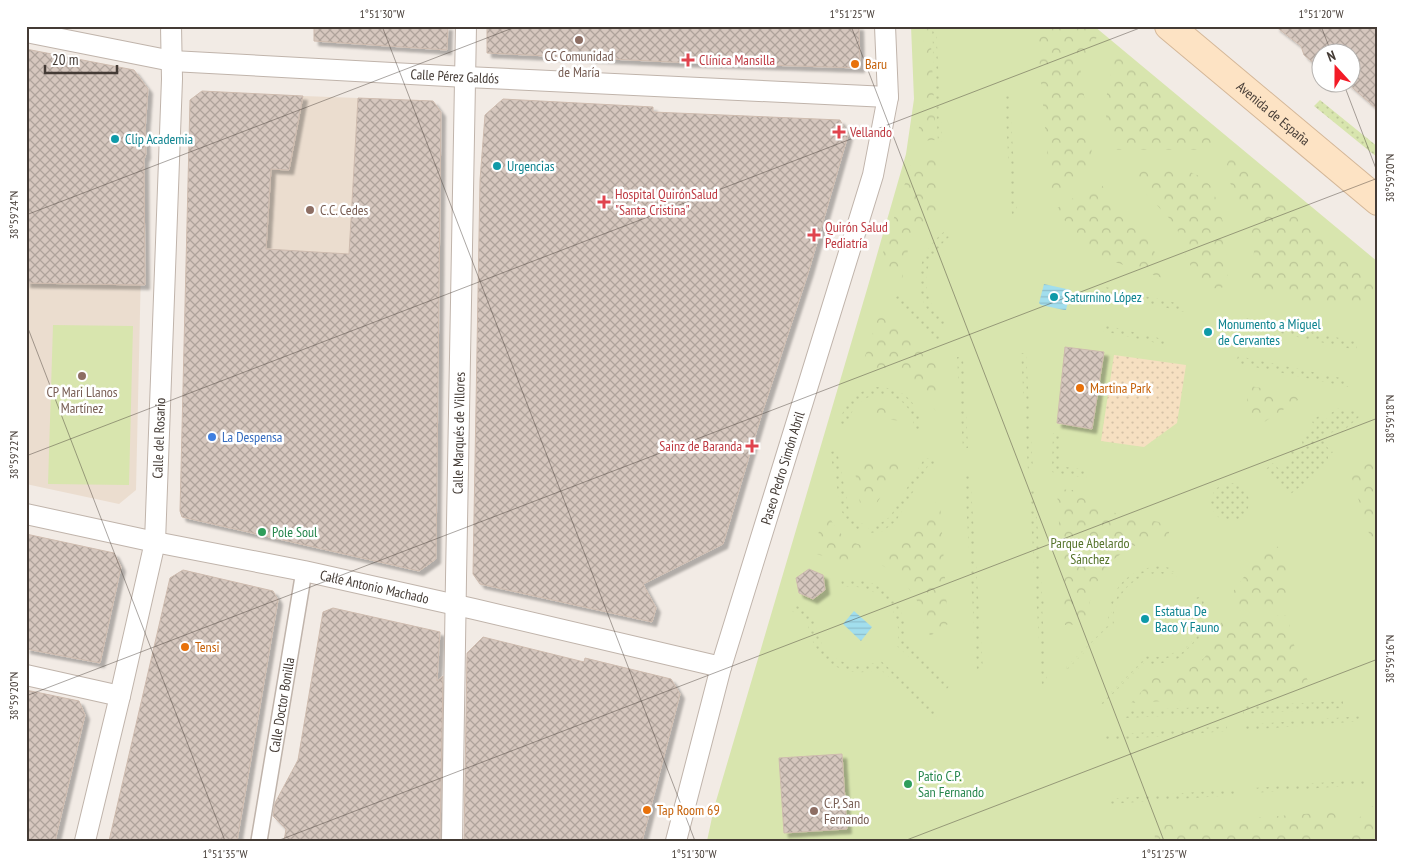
<svg xmlns="http://www.w3.org/2000/svg" width="1404" height="867" viewBox="0 0 1404 867" font-family="'PT Sans Narrow',sans-serif">
  <style>
    .education { fill: #ebddcf }
    .green { fill: #d8e5ae }
    .forest { fill: url(#forest-crowns) }
    .sand { fill: url(#sand-dots) }
    .garden { fill: url(#garden-dots); fill-rule: evenodd }
    .water { fill: url(#water-rules) }
    .building { fill: url(#building-cross-hatch); stroke: #cebbae; filter: url(#shadow) }
    .lines { fill: none; stroke-linecap: round; stroke-linejoin: round }
    .pedestrian-casing { stroke: #c0b4ab; stroke-width: 18 }
    .minor-casing { stroke: #c0b4ab; stroke-width: 22 }
    .secondary-casing { stroke: #d4b798; stroke-width: 30 }
    .pedestrian { stroke: #fff; stroke-width: 15 }
    .minor { stroke: #fff; stroke-width: 20 }
    .secondary { stroke: #fde3c4; stroke-width: 28 }
    .ticks { fill: none; stroke: #443b35; stroke-width: 1; stroke-opacity: 0.45 }
    .education-dot { fill: #8d6e63; stroke: #fff; stroke-width: 2 }
    .health-dot { fill: #e0444e; stroke: #fff; stroke-width: 2 }
    .food-dot { fill: #e8710a; stroke: #fff; stroke-width: 2 }
    .culture-dot { fill: #0f9aa8; stroke: #fff; stroke-width: 2 }
    .shop-dot { fill: #3f7fe0; stroke: #fff; stroke-width: 2 }
    .leisure-dot { fill: #2e9e5b; stroke: #fff; stroke-width: 2 }
    .labels { text-anchor: middle; dominant-baseline: central; stroke-width: 5; stroke-linejoin: round; paint-order: stroke }
    .education-label { font-size: 14px; fill: #785e54; stroke: #fff }
    .health-label { font-size: 14px; fill: #be3a42; stroke: #fff; text-anchor: start }
    .food-label { font-size: 14px; fill: #c56008; stroke: #fff; text-anchor: start }
    .street-label { font-size: 14px; fill: #443b35; stroke: #fff }
    .culture-label { font-size: 14px; fill: #0d838f; stroke: #fff; text-anchor: start }
    .shop-label { font-size: 14px; fill: #366cbe; stroke: #fff; text-anchor: start }
    .leisure-label { font-size: 14px; fill: #27864d; stroke: #fff; text-anchor: start }
    .park-label { font-size: 14px; fill: #55732a; stroke: #fff }
    .neatline { fill: none; stroke: #443b35; stroke-width: 2 }
    .ticks-label { font-size: 12px; text-anchor: middle; fill: #443b35 }
  </style>
  <defs>
    <pattern id="forest-crowns" width="20" height="18" patternUnits="userSpaceOnUse" patternTransform="scale(1.25)"><rect width="20" height="18" fill="#d8e5ae"/><path d="M2 6a3 3 0 1 1 6 0M12 15a3 3 0 1 1 6 0" fill="none" stroke="#bbc596"/></pattern>
    <pattern id="sand-dots" width="8" height="8" patternUnits="userSpaceOnUse" patternTransform="scale(1.25)"><rect width="8" height="8" fill="#f6e0c1"/><path d="M2 2h.1M6 6h.1" fill="none" stroke="#d4c1a6" stroke-width="1.8" stroke-linecap="round"/></pattern>
    <pattern id="garden-dots" width="8" height="8" patternUnits="userSpaceOnUse" patternTransform="scale(1.25)"><rect width="8" height="8" fill="#d8e5ae"/><path d="M2 2h.1M6 6h.1" fill="none" stroke="#bbc596" stroke-width="1.8" stroke-linecap="round"/></pattern>
    <pattern id="water-rules" width="6" height="5" patternUnits="userSpaceOnUse" patternTransform="scale(1.25)"><rect width="6" height="5" fill="#a2deed"/><path d="M0 2.5h6" fill="none" stroke="#8dbfcc"/></pattern>
    <pattern id="building-cross-hatch" width="8" height="8" patternUnits="userSpaceOnUse" patternTransform="scale(1.25)"><rect width="8" height="8" fill="#d6c7be"/><path d="M0 0l8 8M0 8l8-8" fill="none" stroke="#afa39b"/></pattern>
    <filter id="shadow"><feDropShadow dx="4.5" dy="4.5" stdDeviation="1" flood-color="#0004"/></filter>
  </defs>
  <rect width="100%" height="100%" fill="#f2ebe5"/>
  <!-- education -->
  <path class="education" d="M 303,96 L 358,98 L 349,254 L 266,249 L 271,169 L 289,170 Z
    M 26,145 L 141,268 L 136,490 L 119,504 L 26,484 Z"/>
  <!-- green -->
  <path class="green" d="M 911,26 L 1094,26 L 1378,262 L 1378,841 L 707,841 L 714,808 L 868,286 L 906,154 L 914,99 Z
    M 53,325 L 133,326 L 129,485 L 48,484 Z"/>
  <!-- forest -->
  <path class="forest" d="M 923,26 L 930,26 L 936,140 L 916,141 L 925,99 Z
    M 1036,26 L 1085,26 L 1097,37 L 1080,66 L 1094,168 L 1051,194 Z
    M 1116,55 L 1214,141 L 1201,150 L 1117,150 C 1098,118 1107,89 1116,55 Z
    M 914,155 L 936,155 L 938,223 L 911,235 L 902,279 L 880,262 Z
    M 1231,155 L 1378,281 L 1378,300 L 1325,306 L 1307,302 L 1283,295 L 1252,291 L 1251,288 L 1254,251 L 1249,220 L 1224,171 Z
    M 1138,169 L 1186,170 L 1201,177 L 1211,186 L 1218,204 L 1225,230 L 1228,274 L 1222,288 L 1201,289 L 1186,255 L 1177,229 L 1169,218 L 1134,181 L 1127,170 Z
    M 1099,182 L 1149,240 L 1168,280 L 1103,258 L 1054,210 Z
    M 881,309 L 914,342 L 938,359 L 937,412 L 899,369 L 861,368 Z
    M 1245,385 L 1304,396 L 1252,430 Z
    M 873,403 L 888,403 L 899,412 L 901,421 L 862,416 L 865,409 Z
    M 1378,457 L 1378,543 L 1372,543 L 1351,475 Z
    M 853,459 L 904,463 L 874,507 L 866,508 L 860,503 Z
    M 1057,489 L 1086,491 L 1087,507 L 1159,522 L 1169,532 L 1169,537 C 1119,542 1089,573 1087,624 L 1065,625 Z
    M 940,502 L 948,624 L 930,636 C 922,601 908,581 877,562 L 878,559 L 935,503 Z
    M 826,506 C 832,530 847,544 871,547 L 850,564 L 813,553 Z
    M 1274,545 L 1278,547 L 1289,565 L 1286,604 L 1223,609 L 1227,600 L 1265,548 Z
    M 1287,615 L 1296,653 L 1301,662 L 1310,687 L 1216,698 L 1131,703 L 1154,678 C 1192,675 1215,658 1222,619 Z
    M 1368,806 L 1378,806 L 1378,841 L 1343,841 Z
    M 1340,811 L 1320,841 L 1156,841 L 1155,840 L 1154,826 Z"/>
  <!-- sand -->
  <path class="sand" d="M 1114,355 L 1186,365 L 1177,423 L 1144,447 L 1101,441 Z"/>
  <!-- garden -->
  <path class="garden" d="M 932,26 L 936,26 L 942,141 L 938,142 Z
    M 1004,89 L 1009,89 L 1017,214 L 1012,215 Z
    M 1320,100 L 1378,147 L 1378,158 L 1314,106 Z
    M 945,231 L 949,237 C 920,262 918,296 946,323 L 942,328 C 911,299 911,258 945,231 Z
    M 1101,286 L 1185,305 L 1184,312 L 1100,292 Z
    M 899,294 L 942,338 L 937,343 L 894,299 Z
    M 1246,318 L 1358,342 L 1356,350 L 1245,325 Z
    M 1104,325 L 1171,341 L 1170,346 L 1103,331 Z
    M 1021,353 L 1026,353 L 1033,470 L 1028,470 Z
    M 1238,356 L 1350,380 L 1348,387 L 1236,363 Z
    M 957,357 L 963,357 L 968,448 L 963,448 Z
    M 876,387 C 903,387 921,403 921,431 L 914,430 C 915,387 856,380 847,426 L 839,425 C 843,405 855,391 876,387 Z
    M 1343,407 L 1349,413 L 1354,409 L 1360,410 L 1361,414 L 1359,417 L 1342,432 L 1335,431 C 1323,435 1322,446 1333,452 L 1328,456 L 1328,462 L 1307,479 L 1303,479 L 1302,480 L 1305,483 L 1288,496 L 1266,469 L 1273,463 L 1280,470 L 1292,462 L 1289,454 L 1290,451 L 1296,450 L 1300,452 L 1304,448 L 1301,439 C 1305,433 1313,433 1317,427 L 1312,422 L 1317,417 L 1322,414 L 1329,421 L 1331,419 L 1328,415 L 1339,408 Z
    M 1053,433 L 1061,434 L 1059,466 L 1087,470 L 1086,478 L 1052,472 Z
    M 837,450 L 849,510 L 853,517 L 864,525 L 864,528 L 862,530 L 860,531 L 851,525 L 842,512 L 830,452 Z
    M 934,458 L 934,466 L 928,466 L 896,521 L 883,531 L 870,533 L 868,530 L 870,526 L 879,524 L 890,517 L 924,459 Z
    M 964,472 L 970,472 L 983,671 L 977,671 Z
    M1211 502a19 19 0 1 1 38 0a19 19 0 1 1-38 0Z
    M 1029,489 L 1035,489 L 1042,595 L 1043,595 L 1044,606 L 1042,607 L 1047,685 L 1042,685 Z
    M 1161,566 L 1179,570 L 1176,577 C 1141,566 1111,590 1115,626 L 1067,673 L 1062,668 L 1108,624 C 1108,590 1127,568 1161,566 ZM 1159,569 L 1175,572 L 1174,574 C 1137,565 1110,588 1113,625 L 1067,669 L 1066,667 L 1111,624 C 1109,593 1128,573 1159,569 Z
    M 858,579 C 892,586 907,610 906,643 L 951,684 L 946,690 L 897,646 C 905,609 878,583 842,587 L 841,580 Z
    M 1203,595 C 1214,637 1188,666 1147,664 L 1101,708 L 1096,703 L 1145,656 C 1182,662 1205,633 1196,598 ZM 1201,599 C 1211,635 1183,665 1146,661 L 1101,704 L 1100,703 L 1145,660 C 1182,663 1207,637 1199,600 Z
    M 796,605 L 815,616 C 815,654 846,674 881,661 L 939,713 L 935,718 L 880,669 C 842,681 812,659 807,620 L 792,611 Z
    M 1343,701 L 1343,708 L 1243,714 L 1243,706 Z
    M 1225,706 L 1225,713 L 1125,718 L 1124,711 Z
    M 1361,716 L 1362,721 L 1246,730 L 1245,725 Z
    M 1227,726 L 1227,731 L 1101,741 L 1100,736 Z
    M 1370,779 L 1371,784 L 1254,793 L 1254,788 Z
    M 1235,789 L 1236,795 L 1109,804 L 1109,799 Z"/>
  <!-- water -->
  <path class="water" d="M 1044,284 L 1071,290 L 1066,310 L 1064,310 L 1041,305 L 1039,303 Z
    M 854,611 L 872,627 L 861,641 L 843,624 Z"/>
  <!-- building -->
  <path class="building" d="M 314,26 L 448,26 L 447,50 L 314,41 Z
    M 487,26 L 859,26 L 860,68 L 671,62 L 487,53 Z
    M 1275,26 L 1378,26 L 1378,110 L 1346,82 L 1352,82 L 1352,52 L 1322,52 L 1322,70 L 1304,55 L 1301,46 Z
    M 26,49 L 134,70 L 148,89 L 145,131 L 146,154 L 144,159 L 145,285 L 26,283 Z
    M 202,91 L 303,96 L 289,170 L 271,169 L 266,249 L 349,254 L 358,98 L 433,101 L 441,112 L 436,559 L 419,571 L 182,517 L 180,511 L 190,100 Z
    M 503,99 L 653,107 L 653,112 L 840,120 L 848,135 L 809,270 L 762,413 L 723,544 L 643,584 L 656,608 L 652,622 L 480,584 L 473,574 L 480,180 L 485,115 Z
    M 1065,347 L 1104,352 L 1092,429 L 1057,423 Z
    M 26,534 L 114,553 L 121,567 L 100,663 L 26,649 Z
    M 809,569 L 823,575 L 825,590 L 813,599 L 799,593 L 796,578 Z
    M 183,570 L 273,591 L 278,600 L 237,841 L 109,841 L 170,578 Z
    M 333,608 L 440,632 L 437,681 L 443,676 L 440,841 L 284,841 L 286,829 L 273,816 L 275,803 L 298,760 L 323,612 Z
    M 483,637 L 584,662 L 585,658 L 671,679 L 680,694 L 642,841 L 464,841 L 467,653 Z
    M 26,690 L 79,701 L 85,715 L 55,841 L 26,841 Z
    M 842,754 L 847,829 L 784,833 L 779,758 Z"/>
  <g class="lines">
    <!-- pedestrian casing -->
    <g class="pedestrian-casing">
      <g id="pedestrian">
        <path id="s1" d="M 259,841 L 304,571"/>
      </g>
    </g>
    <!-- minor casing -->
    <g class="minor-casing">
      <g id="minor">
        <path id="s2" d="M 26,32 L 172,61 L 466,77 L 888,97"/>
        <path id="s3" d="M 26,514 L 155,542 L 304,571 L 474,609 L 721,667"/>
        <path d="M 26,675 L 120,696"/>
        <path id="s4" d="M 85,841 L 120,696 L 155,542 L 172,79 L 171,26"/>
        <path id="s5" d="M 452,841 L 456,578 L 466,26"/>
        <path id="s6" d="M 676,841 L 721,667 L 873,175 L 888,97 L 885,26"/>
      </g>
    </g>
    <!-- secondary casing -->
    <g class="secondary-casing">
      <g id="secondary">
        <path id="s7" d="M 1169,26 L 1378,201"/>
      </g>
    </g>
    <!-- pedestrian -->
    <use href="#pedestrian" class="pedestrian"/>
    <!-- minor -->
    <use href="#minor" class="minor"/>
    <!-- secondary -->
    <use href="#secondary" class="secondary"/>
  </g>
  <!-- ticks -->
  <path class="ticks" d="M 382,26 L 695,841M 851,26 L 1164,841M 1321,26 L 1331,52M 1343,82 L 1378,174M 26,215 L 518,26M 26,323 L 225,841M 26,456 L 1145,26M 26,696 L 1378,178M 277,841 L 1378,418M 904,841 L 1378,659"/>
  <!-- markers -->
  <g class="education-dot">
    <circle cx="579" cy="40" r="5"/>
    <circle cx="310" cy="210" r="5"/>
    <circle cx="82" cy="376" r="5"/>
    <circle cx="814" cy="811" r="5"/>
  </g>
  <g class="health-dot">
    <path d="M685.5 52.5h5v5h5v5h-5v5h-5v-5h-5v-5h5z"/>
    <path d="M836.5 124.5h5v5h5v5h-5v5h-5v-5h-5v-5h5z"/>
    <path d="M601.5 194.5h5v5h5v5h-5v5h-5v-5h-5v-5h5z"/>
    <path d="M811.5 227.5h5v5h5v5h-5v5h-5v-5h-5v-5h5z"/>
    <path d="M749.5 438.5h5v5h5v5h-5v5h-5v-5h-5v-5h5z"/>
  </g>
  <g class="food-dot">
    <circle cx="855" cy="64" r="5"/>
    <circle cx="1080" cy="388" r="5"/>
    <circle cx="185" cy="647" r="5"/>
    <circle cx="647" cy="810" r="5"/>
  </g>
  <g class="culture-dot">
    <circle cx="115" cy="139" r="5"/>
    <circle cx="497" cy="166" r="5"/>
    <circle cx="1054" cy="297" r="5"/>
    <circle cx="1208" cy="332" r="5"/>
    <circle cx="1145" cy="619" r="5"/>
  </g>
  <circle class="shop-dot" cx="212" cy="437" r="5"/>
  <g class="leisure-dot">
    <circle cx="262" cy="532" r="5"/>
    <circle cx="908" cy="784" r="5"/>
  </g>
  <g class="labels">
    <!-- education labels -->
    <g class="education-label">
      <text x="579" y="56">CC Comunidad<tspan x="579" dy="16">de María</tspan></text>
      <text x="320" y="210" text-anchor="start">C.C. Cedes</text>
      <text x="82" y="392">CP Mari Llanos<tspan x="82" dy="16">Martínez</tspan></text>
      <text x="824" y="803" text-anchor="start">C.P. San<tspan x="824" dy="16">Fernando</tspan></text>
    </g>
    <!-- health labels -->
    <g class="health-label">
      <text x="699" y="60">Clínica Mansilla</text>
      <text x="850" y="132">Vellando</text>
      <text x="615" y="194">Hospital QuirónSalud<tspan x="615" dy="16">"Santa Cristina"</tspan></text>
      <text x="825" y="227">Quirón Salud<tspan x="825" dy="16">Pediatría</tspan></text>
      <text x="742" y="446" text-anchor="end">Sainz de Baranda</text>
    </g>
    <!-- food labels -->
    <g class="food-label">
      <text x="865" y="64">Baru</text>
      <text x="1090" y="388">Martina Park</text>
      <text x="195" y="647">Tensi</text>
      <text x="657" y="810">Tap Room 69</text>
    </g>
    <!-- street labels -->
    <g class="street-label">
      <text stroke="none"><textPath href="#s2" startOffset="432">Calle Pérez Galdós</textPath></text>
      <text stroke="none"><textPath href="#s7" startOffset="136">Avenida de España</textPath></text>
      <text stroke="none"><textPath href="#s5" startOffset="408">Calle Marqués de Villores</textPath></text>
      <text stroke="none"><textPath href="#s4" startOffset="411">Calle del Rosario</textPath></text>
      <text stroke="none"><textPath href="#s6" startOffset="388">Paseo Pedro Simón Abril</textPath></text>
      <text stroke="none"><textPath href="#s3" startOffset="356">Calle Antonio Machado</textPath></text>
      <text stroke="none"><textPath href="#s1" startOffset="138">Calle Doctor Bonilla</textPath></text>
    </g>
    <!-- culture labels -->
    <g class="culture-label">
      <text x="125" y="139">Clip Academia</text>
      <text x="507" y="166">Urgencias</text>
      <text x="1064" y="297">Saturnino López</text>
      <text x="1218" y="324">Monumento a Miguel<tspan x="1218" dy="16">de Cervantes</tspan></text>
      <text x="1155" y="611">Estatua De<tspan x="1155" dy="16">Baco Y Fauno</tspan></text>
    </g>
    <!-- shop labels -->
    <g class="shop-label">
      <text x="222" y="437">La Despensa</text>
    </g>
    <!-- leisure labels -->
    <g class="leisure-label">
      <text x="272" y="532">Pole Soul</text>
      <text x="918" y="776">Patio C.P.<tspan x="918" dy="16">San Fernando</tspan></text>
    </g>
    <!-- park labels -->
    <g class="park-label">
      <text x="1090" y="543">Parque Abelardo<tspan x="1090" dy="16">Sánchez</tspan></text>
    </g>
  </g>
  <!-- border -->
  <rect width="1404" height="867" fill="none" stroke="#ffffff" stroke-width="55"/>
  <!-- north arrow -->
  <g transform="translate(1336 68) rotate(339)"><circle r="24" fill="#ffffff" stroke="#b4b1ae"/>
  <path d="M0-4L9 19L0 12L-9 19Z" fill="#f31b27"/>
  <text y="-8" font-size="14" font-weight="bold" text-anchor="middle" fill="#443b35">N</text>
  </g>
  <!-- scale -->
  <path d="M45 65v8h72v-8" fill="none" stroke="#443b35" stroke-width="2.5"/>
  <text x="52" y="65" font-size="15" fill="#443b35" stroke="#ffffff" stroke-width="4" paint-order="stroke">20 m</text>
  <rect x="28" y="28" width="1348" height="812" class="neatline"/>
  <g class="ticks-label">
    <text x="382" y="18">1°51'30"W</text>
    <text x="852" y="18">1°51'25"W</text>
    <text x="1321" y="18">1°51'20"W</text>
    <text transform="translate(1390 178) rotate(-90)" y="4">38°59'20"N</text>
    <text transform="translate(14 215) rotate(-90)" y="4">38°59'24"N</text>
    <text transform="translate(1390 419) rotate(-90)" y="4">38°59'18"N</text>
    <text transform="translate(14 455) rotate(-90)" y="4">38°59'22"N</text>
    <text transform="translate(1390 659) rotate(-90)" y="4">38°59'16"N</text>
    <text transform="translate(14 696) rotate(-90)" y="4">38°59'20"N</text>
    <text x="225" y="858">1°51'35"W</text>
    <text x="694" y="858">1°51'30"W</text>
    <text x="1164" y="858">1°51'25"W</text>
  </g>
</svg>
